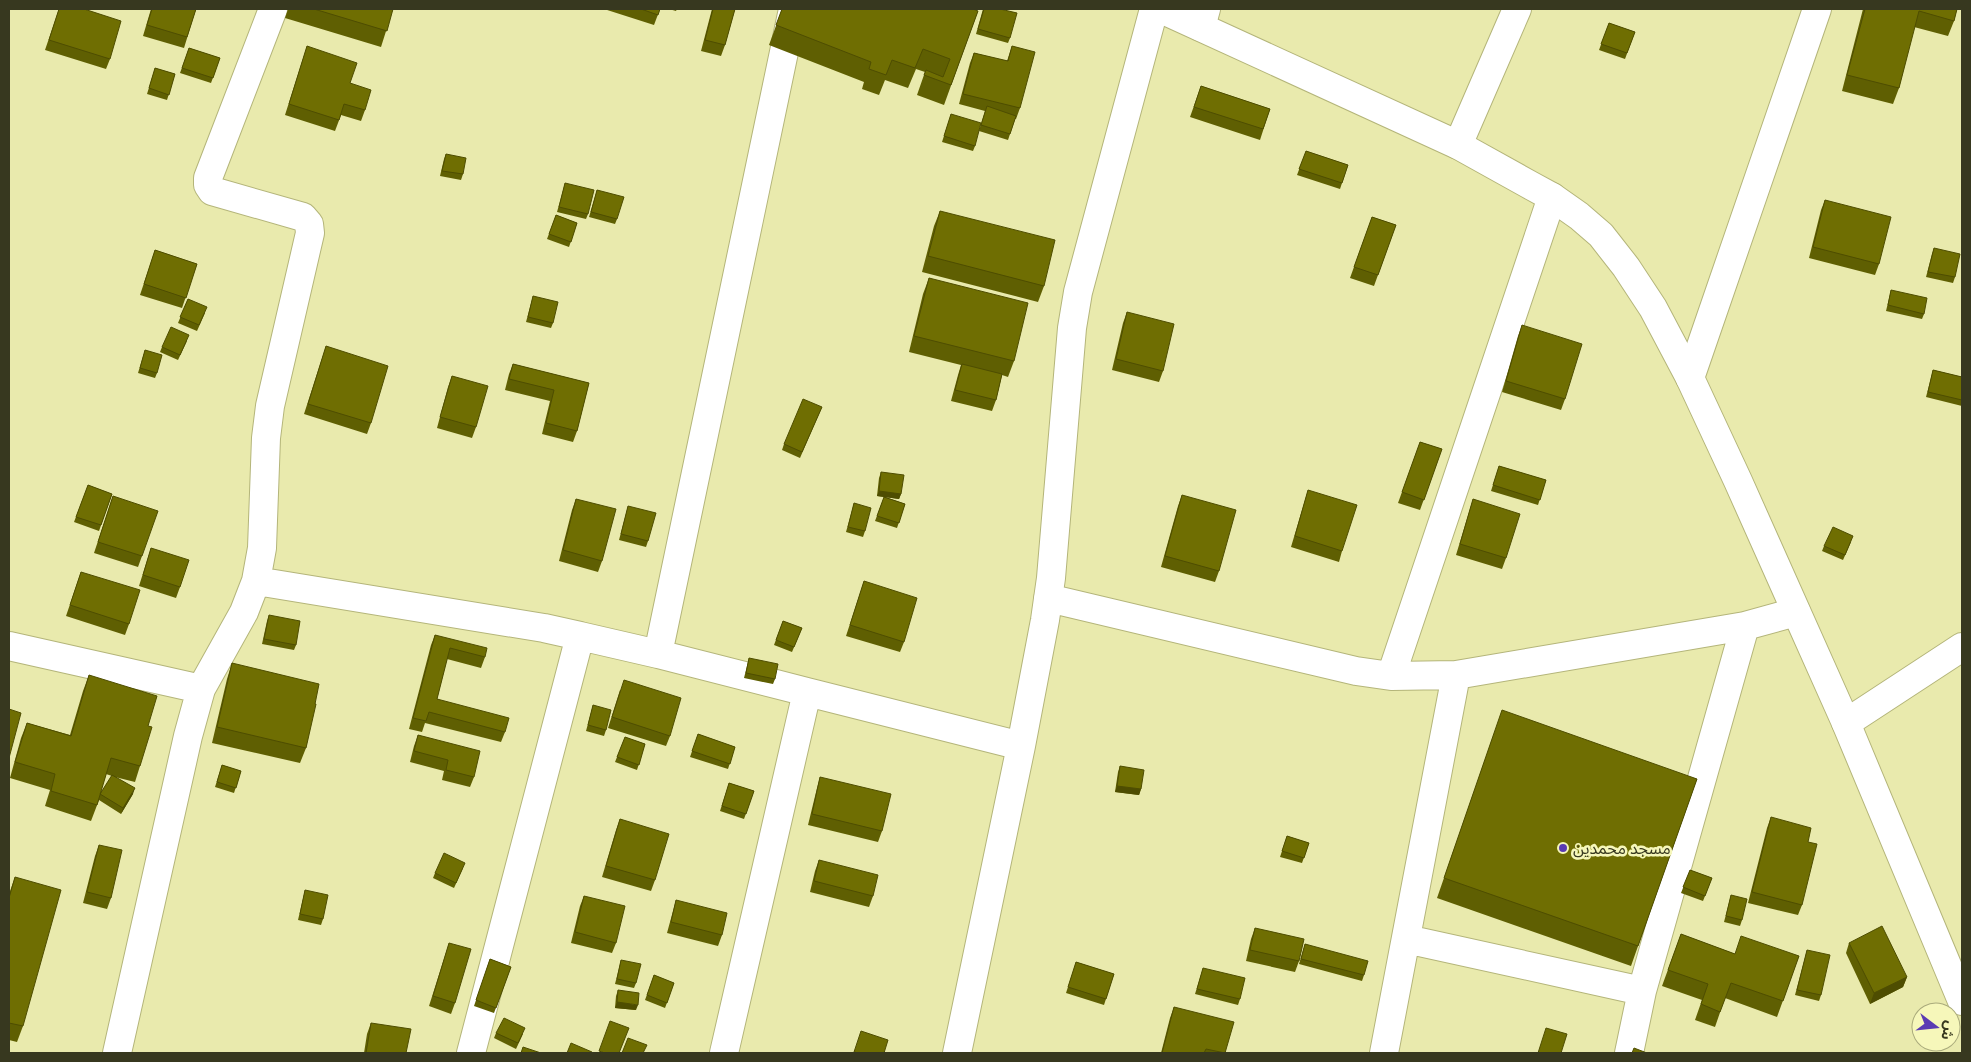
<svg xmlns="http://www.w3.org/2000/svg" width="1971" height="1062" viewBox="0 0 1971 1062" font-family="'Space Grotesk','Noto Sans Arabic',sans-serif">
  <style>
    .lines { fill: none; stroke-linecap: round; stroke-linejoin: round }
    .street-casing { stroke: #b4b57a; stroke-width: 30 }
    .secondary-casing { stroke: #b4b57a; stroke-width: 30 }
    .street { stroke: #fff; stroke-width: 28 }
    .secondary { stroke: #fff; stroke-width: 28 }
    .wall { fill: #5f5f02; fill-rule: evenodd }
    .shaded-wall { fill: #4e4d01 }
    .building { fill: #6f6e02; stroke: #4e4d01 }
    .poi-dot { fill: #5a3bb3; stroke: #f6f7ba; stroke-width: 2 }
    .labels { text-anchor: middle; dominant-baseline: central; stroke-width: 5; stroke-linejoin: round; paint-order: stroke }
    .poi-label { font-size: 16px; fill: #37381f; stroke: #f6f7ba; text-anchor: start }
  </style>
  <rect width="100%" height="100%" fill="#e9eaad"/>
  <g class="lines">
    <!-- street casing -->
    <g class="street-casing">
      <path id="street" d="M 1201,27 L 1206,9
        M 1458,145 L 1517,9
        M 1690,378 L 1817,9
        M 256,581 L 544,628 L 580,636
        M 1048,598 L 1356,671 L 1391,676 L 1456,675 L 1745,626 L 1796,612
        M 9,646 L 201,689
        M 658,654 L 807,692 L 724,1053
        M 1391,676 L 1552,197
        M 807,692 L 1021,746
        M 1846,723 L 1962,647
        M 1406,939 L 1642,991
        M 117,1053 L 188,736 L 201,689 L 244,612 L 256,581 L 262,548 L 266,438 L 270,406 L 310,233 L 309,224 L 303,217 L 212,191 L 208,185 L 208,178 L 273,9
        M 471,1053 L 580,636 L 658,654 L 793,9
        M 957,1053 L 1021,746 L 1045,620 L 1051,578 L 1072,328 L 1078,292 L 1154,9
        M 1384,1053 L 1456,675
        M 1629,1053 L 1642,991 L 1745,626"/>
    </g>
    <!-- secondary casing -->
    <g class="secondary-casing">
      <path id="secondary" d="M 1161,9 L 1458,145 L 1530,185 L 1552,197 L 1579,216 L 1601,235 L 1626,267 L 1653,308 L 1690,378 L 1738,481 L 1846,723 L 1962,1001"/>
    </g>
    <!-- street -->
    <use href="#street" class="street"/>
    <!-- secondary -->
    <use href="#secondary" class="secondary"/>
  </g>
  <!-- wall -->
  <path class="wall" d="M 59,9 L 110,59 L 106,69 L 45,50 Z
    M 151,9 L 196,9 L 184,48 L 143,36 Z
    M 288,9 L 393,9 L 381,47 L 285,18 Z
    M 604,9 L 660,9 L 654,25 Z
    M 669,9 L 677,9 L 676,11 Z
    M 712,9 L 735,9 L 725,45 L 721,56 L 701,51 Z
    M 782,9 L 978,11 L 944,105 L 917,95 L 925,72 L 916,69 L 908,88 L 885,80 L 879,95 L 862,89 L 864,82 L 769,45 Z
    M 983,9 L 1010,38 L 1008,43 L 976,34 Z
    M 1863,9 L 1957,9 L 1954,21 L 1948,36 L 1914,27 L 1899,88 L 1893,104 L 1842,91 Z
    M 1609,23 L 1635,32 L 1625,59 L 1599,50 Z
    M 307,46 L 350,83 L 365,110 L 361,121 L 341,115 L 335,131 L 285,115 Z
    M 1012,46 L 1020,108 L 1016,119 L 1015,119 L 1008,140 L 979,131 L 985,111 L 959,104 L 970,63 L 974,53 L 1007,61 Z
    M 189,48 L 220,58 L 211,83 L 180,73 Z
    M 155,68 L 175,74 L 167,100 L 147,94 Z
    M 1201,86 L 1270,109 L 1260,140 L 1190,117 Z
    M 951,114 L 975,146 L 973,151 L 942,142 Z
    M 1306,151 L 1348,165 L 1340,189 L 1297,175 Z
    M 446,154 L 463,174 L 461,180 L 440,176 L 444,159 Z
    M 565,183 L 588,214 L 586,219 L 557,212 Z
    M 597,190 L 617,219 L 615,224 L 589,217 Z
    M 1825,200 L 1879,264 L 1875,275 L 1809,258 L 1821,210 Z
    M 940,211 L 1044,286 L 1038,302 L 922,272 L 934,226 Z
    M 556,215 L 577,223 L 569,247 L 547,239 Z
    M 1372,217 L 1396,225 L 1374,286 L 1350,278 Z
    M 1934,248 L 1955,277 L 1953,283 L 1926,277 L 1932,254 Z
    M 155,250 L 197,264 L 182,308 L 140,295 Z
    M 929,278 L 1014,361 L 1008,377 L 1002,375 L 996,400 L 992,411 L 951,401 L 958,375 L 961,365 L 909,352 L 923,294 Z
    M 1891,290 L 1924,314 L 1922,319 L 1886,311 Z
    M 533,296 L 553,323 L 551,328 L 526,322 Z
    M 188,299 L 205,313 L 197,331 L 178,323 Z
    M 1127,312 L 1163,371 L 1159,382 L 1112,370 L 1123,323 Z
    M 1522,325 L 1565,399 L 1561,410 L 1502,392 L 1518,336 Z
    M 187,341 L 178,360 L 160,352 L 162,347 Z
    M 326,346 L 371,423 L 367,434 L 304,414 Z
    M 145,350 L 157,373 L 155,378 L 138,373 Z
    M 513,364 L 589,383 L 577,431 L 573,442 L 542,434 L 550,401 L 505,390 L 509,374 Z
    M 1933,370 L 1962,377 L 1962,406 L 1926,397 Z
    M 452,376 L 476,427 L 472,438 L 437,428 L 448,387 Z
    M 822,407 L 800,458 L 782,450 L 784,444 Z
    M 1420,442 L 1442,449 L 1420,510 L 1398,503 Z
    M 1499,466 L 1546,480 L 1538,505 L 1491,491 Z
    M 881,472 L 901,494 L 899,499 L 885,497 L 905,504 L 897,528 L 875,521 L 884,497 L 877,496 L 879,478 Z
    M 88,485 L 112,494 L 99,531 L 74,522 Z
    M 1308,490 L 1342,551 L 1339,562 L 1291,547 Z
    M 1182,495 L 1219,571 L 1215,582 L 1161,567 L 1178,506 Z
    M 113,496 L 142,556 L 138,567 L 94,553 Z
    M 576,499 L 602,561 L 598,572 L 559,561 L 572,510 Z
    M 1473,499 L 1506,558 L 1502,569 L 1456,555 Z
    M 854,503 L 865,531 L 863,537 L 846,532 Z
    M 628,506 L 648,541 L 646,547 L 619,540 Z
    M 1851,542 L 1843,560 L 1822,551 L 1824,546 Z
    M 151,548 L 180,587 L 176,598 L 139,586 Z
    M 81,572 L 129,624 L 125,635 L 66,616 Z
    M 864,581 L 904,642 L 900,652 L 846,636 Z
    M 269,615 L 296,645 L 294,650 L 262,644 L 267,621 Z
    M 783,621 L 802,628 L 792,652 L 774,645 Z
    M 435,635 L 485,657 L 481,668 L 447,659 L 437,699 L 505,732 L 501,742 L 425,723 L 422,732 L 409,729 L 431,645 Z
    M 749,658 L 775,679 L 773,684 L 744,678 Z
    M 232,663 L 315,704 L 306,748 L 300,763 L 212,743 L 227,679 Z
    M 89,675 L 148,726 L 140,766 L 135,782 L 115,777 L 133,794 L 121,814 L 99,800 L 91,821 L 45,806 L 50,790 L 10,778 L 21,738 L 27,723 L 70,735 L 83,691 ZM 106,774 L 112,776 L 100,794 Z
    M 620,690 L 670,736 L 666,746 L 608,728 Z
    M 593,705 L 606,730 L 604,736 L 586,731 Z
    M 1495,731 L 1697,779 L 1631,966 L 1437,898 Z
    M 698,734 L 735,747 L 728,769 L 690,757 Z
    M 418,735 L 474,777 L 470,787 L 442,780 L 444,771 L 410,762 L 414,746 Z
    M 625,737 L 645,744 L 637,770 L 615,762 Z
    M 222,765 L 241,771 L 234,793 L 215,787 Z
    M 1120,766 L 1141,789 L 1139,795 L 1115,792 L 1118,772 Z
    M 820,777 L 882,831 L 878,842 L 808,825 L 817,788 Z
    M 729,783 L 754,791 L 744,819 L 720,811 Z
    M 1771,817 L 1808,842 L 1802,905 L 1798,915 L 1748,903 L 1767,828 Z
    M 620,819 L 655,880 L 651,891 L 602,877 L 616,830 Z
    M 1287,836 L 1309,843 L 1302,863 L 1280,857 Z
    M 99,845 L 111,898 L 107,909 L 83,903 L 95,856 Z
    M 819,860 L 873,896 L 869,907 L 810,892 L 815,871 Z
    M 463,868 L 454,888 L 433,878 L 435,873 Z
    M 1690,870 L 1712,878 L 1703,901 L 1681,893 Z
    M 15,877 L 23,1026 L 17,1042 L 9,1040 L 9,894 Z
    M 305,890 L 323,919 L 321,925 L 298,920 Z
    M 1731,895 L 1742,920 L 1740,926 L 1724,922 Z
    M 584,896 L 616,943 L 612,953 L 571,943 L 580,906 Z
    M 676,900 L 722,935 L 718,946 L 667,933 Z
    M 1255,928 L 1299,961 L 1295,972 L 1246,961 L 1251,939 Z
    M 1681,934 L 1735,954 L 1799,956 L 1777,1017 L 1725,998 L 1715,1027 L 1695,1020 L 1702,1000 L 1662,986 Z
    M 449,943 L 455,1003 L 451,1014 L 429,1006 Z
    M 1849,943 L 1907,977 L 1903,987 L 1870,1004 L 1846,953 Z
    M 1305,944 L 1364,975 L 1362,981 L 1299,964 Z
    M 1807,950 L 1821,995 L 1819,1001 L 1795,995 Z
    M 490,959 L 511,967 L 494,1013 L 474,1006 Z
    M 621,960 L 636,983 L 634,988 L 615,984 Z
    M 1076,962 L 1114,974 L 1104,1005 L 1066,993 Z
    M 1203,968 L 1240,999 L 1238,1005 L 1195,994 Z
    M 654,975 L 674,983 L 665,1008 L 645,1000 Z
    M 618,990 L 636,1010 L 615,1008 L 616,996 Z
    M 1174,1007 L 1225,1053 L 1161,1053 L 1170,1018 Z
    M 371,1023 L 406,1053 L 364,1053 L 367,1034 Z
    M 496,1033 L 523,1034 L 516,1049 L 494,1038 Z"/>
  <!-- shaded-wall -->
  <path class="shaded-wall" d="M 879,491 L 901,494 L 899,499 L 877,496 Z
    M 1117,786 L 1141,789 L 1139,795 L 1115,792 Z
    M 135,788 L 133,794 L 121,814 L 123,808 Z
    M 1907,977 L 1903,987 L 1870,1004 L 1874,993 Z
    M 617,1002 L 638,1005 L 636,1010 L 615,1008 Z"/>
  <!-- building -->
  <path class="building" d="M 59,9 L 84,9 L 121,21 L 110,59 L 49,40 Z
    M 152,9 L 196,9 L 187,37 L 147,25 Z
    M 314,9 L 393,9 L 387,31 Z
    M 641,9 L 660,9 L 658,15 Z
    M 713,9 L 735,9 L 725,45 L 705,40 Z
    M 782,9 L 973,9 L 978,11 L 951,85 L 924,75 L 926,70 L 943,77 L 950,59 L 923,49 L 915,68 L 892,60 L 886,75 L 869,69 L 871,62 L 776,25 Z
    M 984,9 L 1000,9 L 1017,13 L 1010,38 L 978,29 Z
    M 1865,9 L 1957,9 L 1954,21 L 1919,11 L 1899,88 L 1847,75 Z
    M 1609,23 L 1635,32 L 1627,53 L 1601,44 Z
    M 307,46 L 357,63 L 350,83 L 371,90 L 365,110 L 344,104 L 339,120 L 289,104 Z
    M 1012,46 L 1035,52 L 1020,108 L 963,94 L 974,53 L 1008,61 Z
    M 189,48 L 220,58 L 213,78 L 182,68 Z
    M 155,68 L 175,74 L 169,95 L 149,88 Z
    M 1201,86 L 1270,109 L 1263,129 L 1194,107 Z
    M 987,106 L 1016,116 L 1010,134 L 981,125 Z
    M 951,114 L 981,123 L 975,146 L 944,136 Z
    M 1306,151 L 1348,165 L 1342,183 L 1299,169 Z
    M 446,154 L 466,158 L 463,174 L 442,171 Z
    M 565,183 L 594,190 L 588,214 L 559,207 Z
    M 597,190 L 624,197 L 617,219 L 591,212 Z
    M 1825,200 L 1891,217 L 1879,264 L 1813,247 Z
    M 940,211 L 1055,240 L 1044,286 L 928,256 Z
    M 556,215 L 577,223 L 571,242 L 549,234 Z
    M 1372,217 L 1396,225 L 1378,275 L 1354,267 Z
    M 1934,248 L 1960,254 L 1955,277 L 1928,272 Z
    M 155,250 L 197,264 L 186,298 L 144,284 Z
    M 929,278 L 1028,303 L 1014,361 L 914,336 Z
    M 1891,290 L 1927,298 L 1924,314 L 1888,305 Z
    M 533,296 L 558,302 L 553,323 L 528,317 Z
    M 188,299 L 207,307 L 199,325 L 180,317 Z
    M 1127,312 L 1174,324 L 1163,371 L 1116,359 Z
    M 1522,325 L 1582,344 L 1565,399 L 1506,381 Z
    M 171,327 L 189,335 L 180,355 L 162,347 Z
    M 326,346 L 388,366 L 371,423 L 308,404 Z
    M 145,350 L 162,355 L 157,373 L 140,368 Z
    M 513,364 L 589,383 L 577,431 L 546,423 L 554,390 L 509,379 Z
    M 962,364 L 1002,374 L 996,400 L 955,390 Z
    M 1933,370 L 1962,377 L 1962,400 L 1928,392 Z
    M 452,376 L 488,386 L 476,427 L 440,417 Z
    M 803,399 L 822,407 L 802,452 L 784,444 Z
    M 1420,442 L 1442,449 L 1424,500 L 1402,492 Z
    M 1499,466 L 1546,480 L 1540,500 L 1493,485 Z
    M 881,472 L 904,475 L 901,494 L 879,491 Z
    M 88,485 L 112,494 L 101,525 L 76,517 Z
    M 1308,490 L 1357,505 L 1342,551 L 1295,536 Z
    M 1182,495 L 1236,510 L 1219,571 L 1165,556 Z
    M 113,496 L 158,511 L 142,556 L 98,542 Z
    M 884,497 L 905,504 L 899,523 L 877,516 Z
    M 576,499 L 616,509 L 602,561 L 563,550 Z
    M 1473,499 L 1520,514 L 1506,558 L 1460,544 Z
    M 854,503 L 871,508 L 865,531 L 848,527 Z
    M 628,506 L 656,513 L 648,541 L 621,534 Z
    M 1833,527 L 1853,536 L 1845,555 L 1824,546 Z
    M 151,548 L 189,560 L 180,587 L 143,575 Z
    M 81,572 L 140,590 L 129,624 L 70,605 Z
    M 864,581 L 917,598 L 904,642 L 850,625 Z
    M 269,615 L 300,621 L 296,645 L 264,639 Z
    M 783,621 L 802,628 L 794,647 L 776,640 Z
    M 435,635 L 487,648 L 485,657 L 450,648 L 437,699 L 509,718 L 505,732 L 429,712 L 426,721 L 413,718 Z
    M 749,658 L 778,664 L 775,679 L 746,673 Z
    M 232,663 L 319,684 L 315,704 L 316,704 L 306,748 L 217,727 Z
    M 89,675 L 157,696 L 148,726 L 152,727 L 140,766 L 111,758 L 97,805 L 51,791 L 55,774 L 15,762 L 27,723 L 71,736 Z
    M 624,680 L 681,698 L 670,736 L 612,717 Z
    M 593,705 L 611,710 L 606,730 L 588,725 Z
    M 9,709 L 21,713 L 9,758 Z
    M 1502,710 L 1697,779 L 1638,946 L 1444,878 Z
    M 698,734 L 735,747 L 730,764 L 692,751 Z
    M 418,735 L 480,751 L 474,777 L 446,770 L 448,760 L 414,751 Z
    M 625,737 L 645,744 L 639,765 L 617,757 Z
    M 222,765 L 241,771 L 236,788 L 217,782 Z
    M 1120,766 L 1144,770 L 1141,789 L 1117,786 Z
    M 112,775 L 135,788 L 123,808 L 100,794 Z
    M 820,777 L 891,794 L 882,831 L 812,814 Z
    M 729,783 L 754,791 L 746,814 L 722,806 Z
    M 1771,817 L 1811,828 L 1808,842 L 1817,844 L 1802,905 L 1752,892 Z
    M 620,819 L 669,834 L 655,880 L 606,866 Z
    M 1287,836 L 1309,843 L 1304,858 L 1282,851 Z
    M 99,845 L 122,850 L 111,898 L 87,892 Z
    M 444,853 L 465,863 L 456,883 L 435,873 Z
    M 819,860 L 878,875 L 873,896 L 814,881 Z
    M 1690,870 L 1712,878 L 1705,896 L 1683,887 Z
    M 15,877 L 61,890 L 23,1026 L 9,1023 L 9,898 Z
    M 305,890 L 328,895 L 323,919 L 300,914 Z
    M 1731,895 L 1747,899 L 1742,920 L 1726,916 Z
    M 584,896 L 625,906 L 616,943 L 575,932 Z
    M 676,900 L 727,913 L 722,935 L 671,922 Z
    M 1882,926 L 1907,977 L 1874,993 L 1849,943 Z
    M 1255,928 L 1304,939 L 1299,961 L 1250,950 Z
    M 1681,934 L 1735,954 L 1741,936 L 1799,956 L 1783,1001 L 1731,983 L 1720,1012 L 1701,1004 L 1708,984 L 1668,970 Z
    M 449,943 L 471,949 L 455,1003 L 433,996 Z
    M 1305,944 L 1368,961 L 1364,975 L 1301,959 Z
    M 1807,950 L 1830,955 L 1821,995 L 1797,990 Z
    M 490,959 L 511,967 L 496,1008 L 476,1000 Z
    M 621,960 L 641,964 L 636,983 L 617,979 Z
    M 1076,962 L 1114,974 L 1106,999 L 1068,987 Z
    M 1203,968 L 1245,978 L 1240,999 L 1197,989 Z
    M 654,975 L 674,983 L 667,1003 L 647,995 Z
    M 618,990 L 639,993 L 638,1005 L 617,1002 Z
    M 1174,1007 L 1234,1022 L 1225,1053 L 1206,1049 L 1204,1053 L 1162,1053 Z
    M 504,1018 L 525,1028 L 518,1043 L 496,1033 Z
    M 610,1021 L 629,1028 L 619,1053 L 605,1053 L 599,1051 Z
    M 371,1023 L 411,1029 L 406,1053 L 366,1053 Z
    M 1546,1028 L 1567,1034 L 1561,1053 L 1538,1053 Z
    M 861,1031 L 888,1040 L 884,1053 L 859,1053 L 854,1052 Z
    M 628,1038 L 647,1045 L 643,1053 L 622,1053 Z
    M 571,1043 L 592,1052 L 591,1053 L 567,1053 Z
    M 523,1047 L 541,1053 L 521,1053 Z
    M 1634,1048 L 1647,1053 L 1632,1053 Z"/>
  <!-- markers -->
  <circle class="poi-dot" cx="1563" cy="848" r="5"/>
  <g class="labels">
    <!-- poi labels -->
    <g class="poi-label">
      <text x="1573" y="848">مسجد محمدين</text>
    </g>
  </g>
  <!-- border -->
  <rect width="1971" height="1062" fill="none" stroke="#37381f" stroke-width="20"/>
  <!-- north arrow -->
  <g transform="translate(1936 1027) rotate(106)"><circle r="24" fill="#f6f7ba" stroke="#aaab7c"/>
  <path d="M0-4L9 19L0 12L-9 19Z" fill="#5a3bb3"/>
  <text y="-8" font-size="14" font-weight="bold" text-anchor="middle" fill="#37381f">ش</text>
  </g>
</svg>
